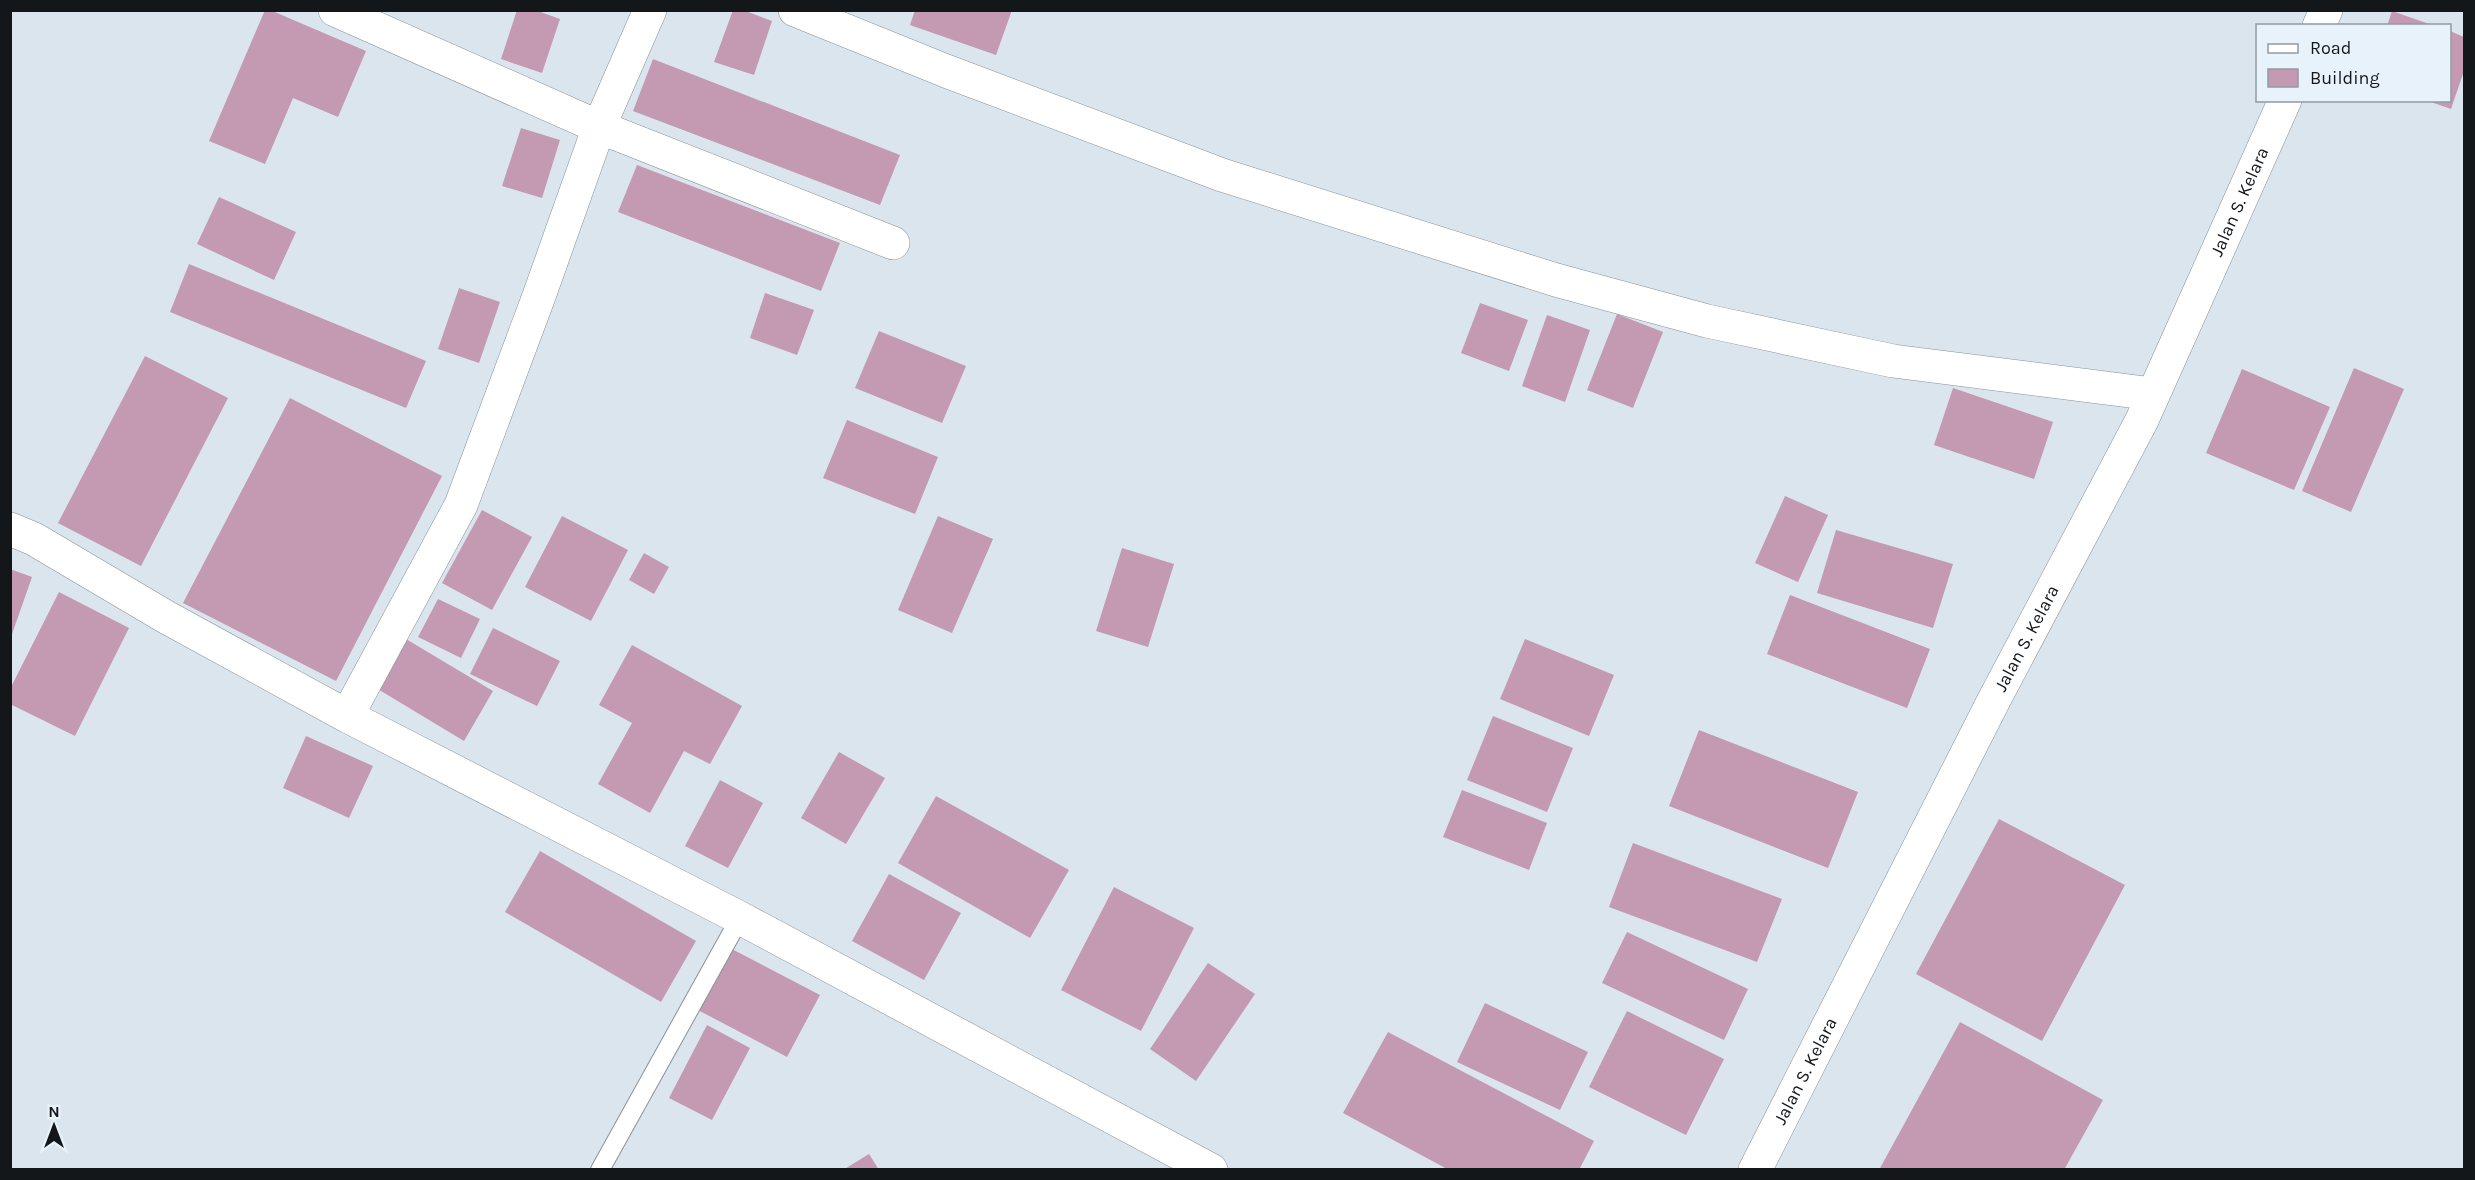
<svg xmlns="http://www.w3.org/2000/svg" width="2475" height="1180" viewBox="0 0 2475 1180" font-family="Karla,sans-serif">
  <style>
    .building { fill: #c39ab2 }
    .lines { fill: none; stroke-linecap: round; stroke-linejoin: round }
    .service-casing { stroke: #89929a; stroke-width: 20 }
    .minor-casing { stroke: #89929a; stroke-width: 34 }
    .primary-casing { stroke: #89929a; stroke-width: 34 }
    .service { stroke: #fff; stroke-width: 18 }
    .minor { stroke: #fff; stroke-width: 33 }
    .primary { stroke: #fff; stroke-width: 33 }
    .labels { text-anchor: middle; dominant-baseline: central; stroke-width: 5; stroke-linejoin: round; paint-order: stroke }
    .street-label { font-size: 18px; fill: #14171a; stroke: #e8f2fb }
  </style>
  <rect width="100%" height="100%" fill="#dbe5ed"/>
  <!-- building -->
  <path class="building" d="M 265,10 L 270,10 L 366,51 L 338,117 L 293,98 L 265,164 L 209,141 Z
    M 517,10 L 535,10 L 560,19 L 542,73 L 501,59 Z
    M 733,10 L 743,10 L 772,21 L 754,75 L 714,62 Z
    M 915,10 L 1012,10 L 996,55 L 910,25 Z
    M 2392,11 L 2432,25 L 2432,26 L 2387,26 Z
    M 2450,31 L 2464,37 L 2464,71 L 2451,109 L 2428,101 L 2450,100 Z
    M 653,59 L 900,155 L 880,205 L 633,111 Z
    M 521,128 L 560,140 L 542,198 L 502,186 Z
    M 637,165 L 840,243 L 821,291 L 618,212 Z
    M 219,197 L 296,232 L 274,280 L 197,244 Z
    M 189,264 L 426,361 L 406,408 L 170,312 Z
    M 459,288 L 500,302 L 479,363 L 438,349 Z
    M 765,293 L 814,310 L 797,355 L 750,338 Z
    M 1480,303 L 1528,320 L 1509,371 L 1461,353 Z
    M 1617,314 L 1663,332 L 1633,408 L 1587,390 Z
    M 1547,315 L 1590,330 L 1565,402 L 1522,386 Z
    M 879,331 L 966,366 L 942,423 L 855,388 Z
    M 145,356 L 228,398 L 141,566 L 58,523 Z
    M 2354,368 L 2404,389 L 2351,512 L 2302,491 Z
    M 2242,369 L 2330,407 L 2294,490 L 2206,453 Z
    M 1953,388 L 2053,422 L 2034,479 L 1934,445 Z
    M 290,398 L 442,476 L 336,681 L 183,603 Z
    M 847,420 L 938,457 L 915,514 L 823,478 Z
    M 1785,496 L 1828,515 L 1798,582 L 1755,563 Z
    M 482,510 L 532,537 L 492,610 L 442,583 Z
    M 562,516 L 628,550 L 591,621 L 525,587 Z
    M 938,516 L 993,539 L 952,633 L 898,610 Z
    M 1836,530 L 1953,564 L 1933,628 L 1817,593 Z
    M 1122,548 L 1174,564 L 1148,647 L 1096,631 Z
    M 644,553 L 669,567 L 654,594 L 629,580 Z
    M 10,569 L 32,577 L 11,637 L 10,637 Z
    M 59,592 L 129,628 L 75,736 L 10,704 L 10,689 Z
    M 1790,595 L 1930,649 L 1907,708 L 1767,654 Z
    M 438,599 L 480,619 L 461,658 L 418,637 Z
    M 493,628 L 560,661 L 537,706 L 470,674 Z
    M 406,639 L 493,691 L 464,741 L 376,688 Z
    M 1525,639 L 1614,675 L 1589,736 L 1500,699 Z
    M 632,645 L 742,706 L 710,764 L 684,751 L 650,813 L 598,784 L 632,723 L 599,705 Z
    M 1493,716 L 1573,748 L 1547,812 L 1467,780 Z
    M 1699,730 L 1858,792 L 1828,868 L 1669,806 Z
    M 306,736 L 373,766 L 349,818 L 283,788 Z
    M 839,752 L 885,778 L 846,844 L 801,818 Z
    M 720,780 L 763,803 L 728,868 L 685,846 Z
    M 1462,790 L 1547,823 L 1529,870 L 1443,837 Z
    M 936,796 L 1069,870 L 1030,938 L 898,863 Z
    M 1999,819 L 2125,885 L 2042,1041 L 1916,974 Z
    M 1633,843 L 1782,899 L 1757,962 L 1609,907 Z
    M 540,851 L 696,941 L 661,1002 L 505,912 Z
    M 889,874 L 961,913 L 924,980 L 852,941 Z
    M 1114,887 L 1194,928 L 1141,1031 L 1061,990 Z
    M 1627,932 L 1748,989 L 1724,1040 L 1602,983 Z
    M 728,947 L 820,995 L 787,1057 L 696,1009 Z
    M 1208,963 L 1255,994 L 1196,1081 L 1150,1049 Z
    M 1485,1003 L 1588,1052 L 1560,1110 L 1457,1062 Z
    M 1627,1011 L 1724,1059 L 1686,1135 L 1589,1087 Z
    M 1960,1022 L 2103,1100 L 2064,1170 L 1879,1170 Z
    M 707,1025 L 750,1048 L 712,1120 L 669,1098 Z
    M 1388,1032 L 1594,1141 L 1579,1170 L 1449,1170 L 1343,1113 Z
    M 869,1154 L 879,1170 L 843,1170 Z"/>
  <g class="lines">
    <!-- service casing -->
    <g class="service-casing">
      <path id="service" d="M 600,1170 L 740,918"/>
    </g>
    <!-- minor casing -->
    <g class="minor-casing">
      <path id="minor" d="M 335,10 L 599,127 L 893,243
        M 795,10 L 946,71 L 1222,175 L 1556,280 L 1707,321 L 1893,361 L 2153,394
        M 10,529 L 34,539 L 166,617 L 347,716 L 740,918 L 1211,1170
        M 347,716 L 461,505 L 539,296 L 599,127 L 650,10"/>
    </g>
    <!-- primary casing -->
    <g class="primary-casing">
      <g id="primary">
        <path d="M 2319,26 L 2326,10"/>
        <path id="s1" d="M 1755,1170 L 1995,698 L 2142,420 L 2285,100"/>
      </g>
    </g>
    <!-- service -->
    <use href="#service" class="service"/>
    <!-- minor -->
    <use href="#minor" class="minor"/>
    <!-- primary -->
    <use href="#primary" class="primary"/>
  </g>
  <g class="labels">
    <!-- street labels -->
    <g class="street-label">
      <text stroke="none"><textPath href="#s1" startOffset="1083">Jalan S. Kelara</textPath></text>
      <text stroke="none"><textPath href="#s1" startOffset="597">Jalan S. Kelara</textPath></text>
      <text stroke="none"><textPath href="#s1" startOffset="111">Jalan S. Kelara</textPath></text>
    </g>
  </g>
  <!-- border -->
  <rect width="2475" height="1180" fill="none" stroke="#14171a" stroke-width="24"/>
  <!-- legend -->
  <rect x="2256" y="24" width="195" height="78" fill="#e8f2fb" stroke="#939aa1" stroke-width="1.5"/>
  <rect x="2268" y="44" width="30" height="9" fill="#ffffff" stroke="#939aa1" stroke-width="1.5"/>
  <text x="2310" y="54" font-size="18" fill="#14171a">Road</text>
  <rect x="2268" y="69" width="30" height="18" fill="#c39ab2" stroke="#939aa1" stroke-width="1.5"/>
  <text x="2310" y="84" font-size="18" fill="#14171a">Building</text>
  <!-- north arrow -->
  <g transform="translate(54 1126)" stroke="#e8f2fb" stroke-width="4.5" paint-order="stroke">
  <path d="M0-4.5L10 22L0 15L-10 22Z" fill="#14171a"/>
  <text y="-9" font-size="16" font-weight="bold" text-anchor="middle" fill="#14171a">N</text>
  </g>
</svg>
